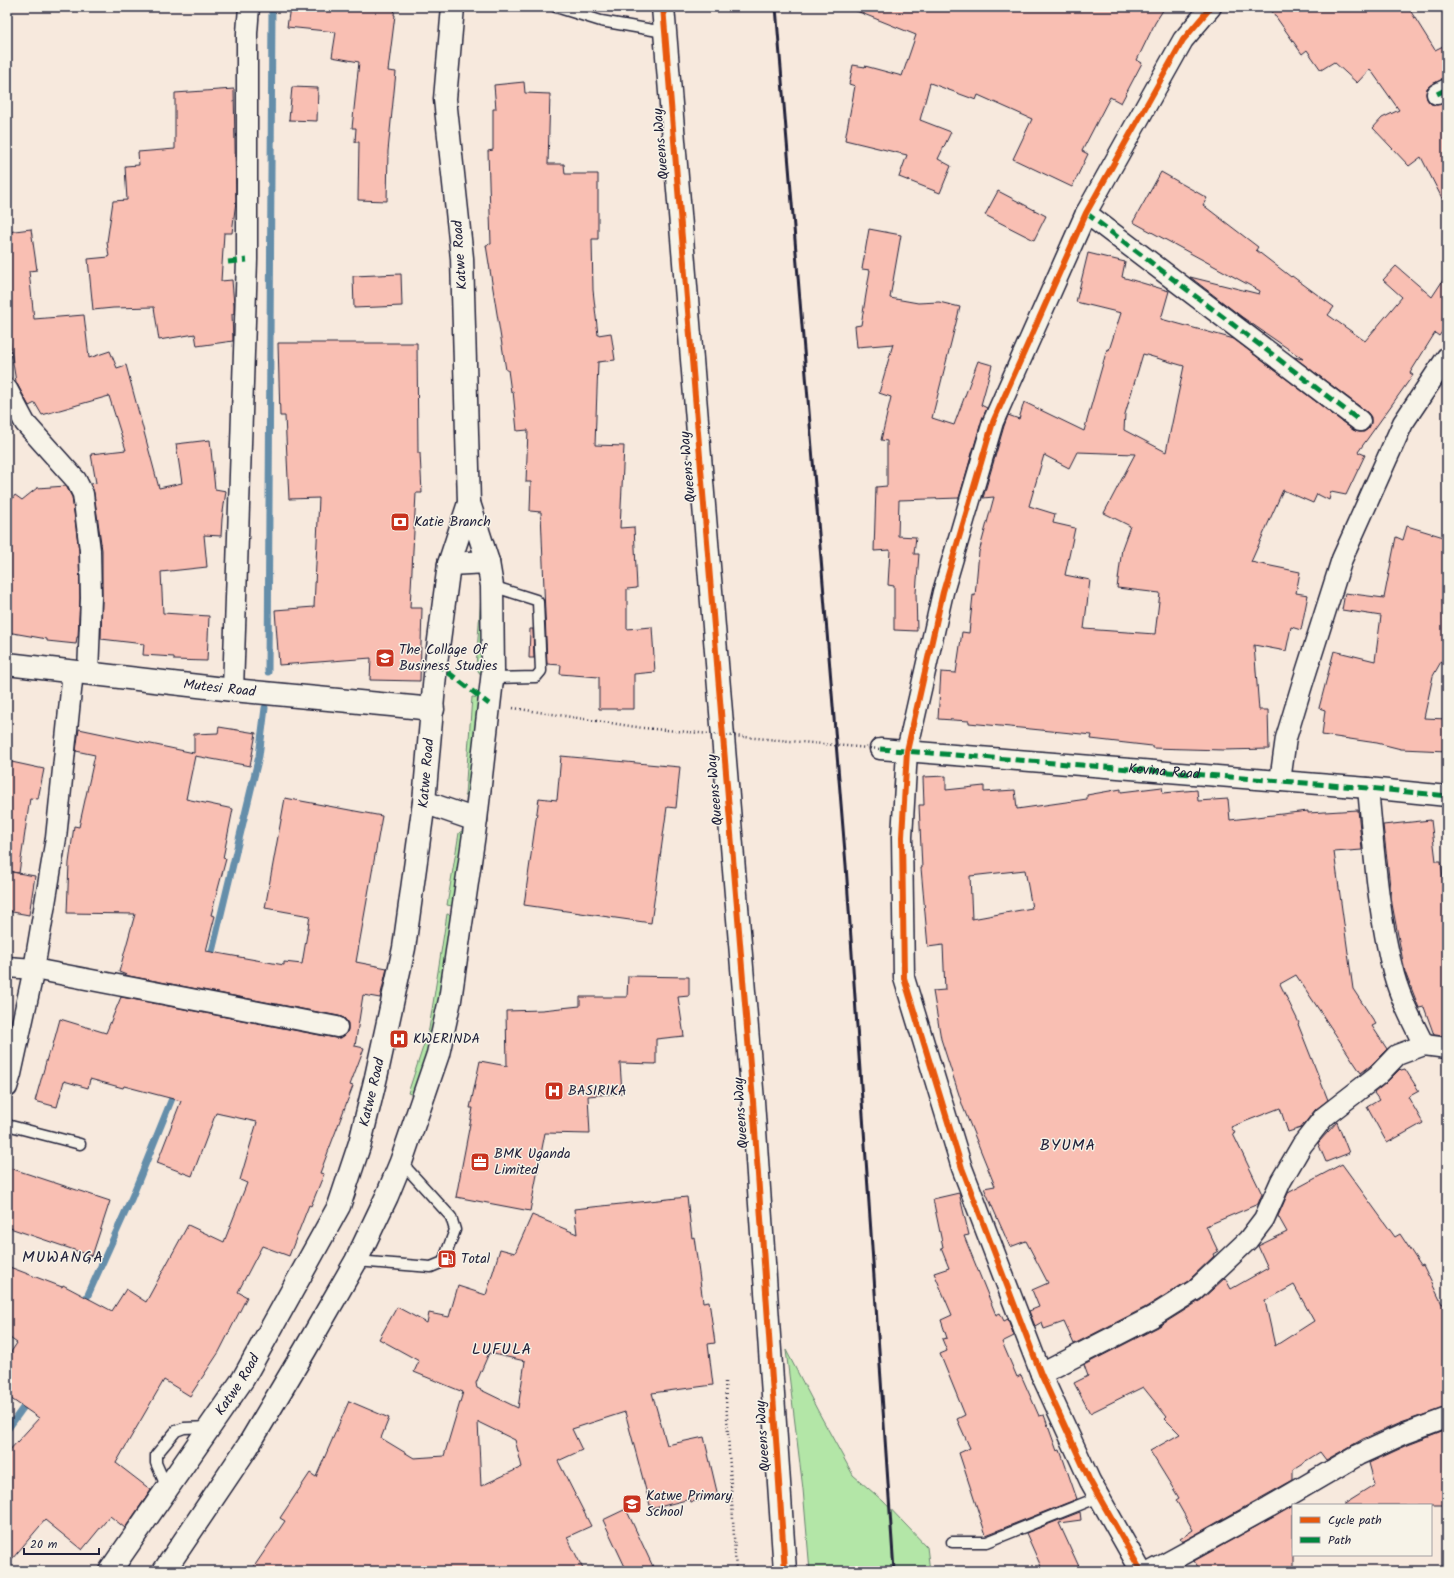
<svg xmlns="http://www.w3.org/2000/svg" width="1454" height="1578" viewBox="0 0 1454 1578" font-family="Kalam,sans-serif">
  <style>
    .green { fill: #b3e6a7; stroke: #6a8471 }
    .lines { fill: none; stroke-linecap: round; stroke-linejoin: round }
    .stream { stroke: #658eaa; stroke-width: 7 }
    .building { fill: #f9bfb3; stroke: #22223b; fill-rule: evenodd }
    .lane-casing { stroke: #22223b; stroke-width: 13 }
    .street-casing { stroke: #22223b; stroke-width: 23 }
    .secondary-casing { stroke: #22223b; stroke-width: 25 }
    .highway-casing { stroke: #22223b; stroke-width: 25 }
    .path { stroke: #22223b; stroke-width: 2.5; stroke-dasharray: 1 3; stroke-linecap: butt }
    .lane { stroke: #f7f3e8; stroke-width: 10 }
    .street { stroke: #f7f3e8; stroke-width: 20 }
    .secondary { stroke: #f7f3e8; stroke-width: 22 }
    .highway { stroke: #f7f3e8; stroke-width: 22 }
    .rail { stroke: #22223b; stroke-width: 3 }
    .path-bridge { stroke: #22223b; stroke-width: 2.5; stroke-dasharray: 1 3; stroke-linecap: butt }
    .quiet { stroke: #00873e; stroke-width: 5; stroke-dasharray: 10 5; stroke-linecap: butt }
    .cycleway-casing { stroke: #f7f3e8; stroke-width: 8 }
    .cycleway { stroke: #e8590c; stroke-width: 6 }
    .labels { text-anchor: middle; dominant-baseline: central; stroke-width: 3; stroke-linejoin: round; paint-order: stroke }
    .street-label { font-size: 14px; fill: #22223b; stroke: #f7f3e8 }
    .poi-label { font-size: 14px; fill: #22223b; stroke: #f7f3e8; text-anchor: start }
    .quarter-label { font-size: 16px; letter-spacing: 1px; fill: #22223b; stroke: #f7f3e8 }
  </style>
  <rect width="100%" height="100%" fill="#f7e9dd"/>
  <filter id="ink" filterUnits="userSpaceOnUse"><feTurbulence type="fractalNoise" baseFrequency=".025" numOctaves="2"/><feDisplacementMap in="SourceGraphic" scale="8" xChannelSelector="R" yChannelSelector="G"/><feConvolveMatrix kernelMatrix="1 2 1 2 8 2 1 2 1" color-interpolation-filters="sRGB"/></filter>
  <g filter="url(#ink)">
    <!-- green -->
    <path class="green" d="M 491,589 L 489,686 L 476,668 L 481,594 Z
      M 472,697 L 482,698 L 471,804 L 465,795 Z
      M 466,828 L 466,909 L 447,905 L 459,833 Z
      M 447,914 L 464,918 L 428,1101 L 408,1093 L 429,1029 Z
      M 786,1350 L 819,1413 L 853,1475 L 883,1501 L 927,1547 L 930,1571 L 810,1571 L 803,1489 Z"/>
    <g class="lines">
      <!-- stream -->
      <path class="stream" d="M 268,672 L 272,7
        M 210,960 L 259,756 L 265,708
        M 83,1306 L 132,1197 L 175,1091
        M 7,1430 L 28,1401"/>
    </g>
    <!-- building -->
    <path class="building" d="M 290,7 L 395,7 L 394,15 L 395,15 L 388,71 L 396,72 L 388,151 L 387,201 L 358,200 L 359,142 L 355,142 L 356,128 L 352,128 L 359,62 L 332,57 L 336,32 L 287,27 Z
      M 849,7 L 1165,7 L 1155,23 L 1137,60 L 1142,63 L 1121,103 L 1110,97 L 1082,151 L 1088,154 L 1072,187 L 1013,159 L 1032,119 L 978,95 L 976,100 L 930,83 L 920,120 L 951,132 L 938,159 L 951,166 L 940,193 L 899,177 L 907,155 L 845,140 L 855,86 L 849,84 L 853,65 L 865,67 L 865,66 L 902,76 L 916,35 L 849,8 Z
      M 1269,7 L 1408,7 L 1435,50 L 1447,44 L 1447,78 L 1432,84 L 1427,88 L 1426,94 L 1427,99 L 1431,104 L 1437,105 L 1447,102 L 1447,208 L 1421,157 L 1409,166 L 1373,128 L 1382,118 L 1399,110 L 1370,69 L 1357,83 L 1334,62 L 1321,70 L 1307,50 L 1302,54 Z
      M 524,82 L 525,93 L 550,94 L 548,164 L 564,164 L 565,174 L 598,174 L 598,239 L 592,239 L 593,290 L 598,335 L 611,333 L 615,360 L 598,362 L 595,445 L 624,446 L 620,528 L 634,527 L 637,588 L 627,589 L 627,629 L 652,627 L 655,672 L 634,674 L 634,709 L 599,709 L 599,677 L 560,674 L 561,665 L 547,664 L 541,512 L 530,511 L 531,482 L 526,482 L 528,430 L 517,431 L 513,391 L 511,392 L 508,370 L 506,370 L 486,245 L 491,244 L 488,151 L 493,150 L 493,109 L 496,109 L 494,85 Z
      M 292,87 L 318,88 L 317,121 L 289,120 Z
      M 234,89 L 236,201 L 232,233 L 224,233 L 221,281 L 232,280 L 234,305 L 234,314 L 232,314 L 233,341 L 197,346 L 195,334 L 159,340 L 154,307 L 113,308 L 93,310 L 88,259 L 109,257 L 107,242 L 113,201 L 127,200 L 125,166 L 139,165 L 138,152 L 175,149 L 175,93 Z
      M 1161,172 L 1207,198 L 1203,205 L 1258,247 L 1256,250 L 1291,277 L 1292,276 L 1334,307 L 1328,315 L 1365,341 L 1402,297 L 1383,280 L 1396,266 L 1432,297 L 1447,274 L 1447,325 L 1439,336 L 1435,333 L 1410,373 L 1413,375 L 1358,452 L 1365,455 L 1346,495 L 1331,492 L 1329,500 L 1317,494 L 1313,503 L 1283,490 L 1251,562 L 1300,572 L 1296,593 L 1308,595 L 1301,630 L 1291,627 L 1286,651 L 1254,645 L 1259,710 L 1268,710 L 1269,749 L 1223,750 L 1152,748 L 1152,746 L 1091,739 L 1092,735 L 969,723 L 969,721 L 938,719 L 941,672 L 956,673 L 962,632 L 969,633 L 973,595 L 975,596 L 979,552 L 994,497 L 983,498 L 1004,426 L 1008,415 L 1019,419 L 1024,402 L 1084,431 L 1107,349 L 1109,350 L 1121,313 L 1076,302 L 1088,253 L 1125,262 L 1122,277 L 1169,291 L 1161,319 L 1234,339 L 1353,430 L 1359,432 L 1364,432 L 1369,428 L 1371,423 L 1371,417 L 1367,412 L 1294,357 L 1303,359 L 1242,317 L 1190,277 L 1259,294 L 1260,291 L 1133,222 ZM 1143,354 L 1184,366 L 1166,452 L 1124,430 L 1125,414 ZM 1077,452 L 1135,454 L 1104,513 L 1130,526 L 1122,548 L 1117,588 L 1160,593 L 1155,634 L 1084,629 L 1090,580 L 1065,575 L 1075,528 L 1053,523 L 1055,514 L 1029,506 L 1044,455 L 1069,468 Z
      M 998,191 L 1046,216 L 1034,240 L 985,215 Z
      M 31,229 L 37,270 L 29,271 L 34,319 L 84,315 L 89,358 L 110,351 L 117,368 L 126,365 L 159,488 L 182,483 L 176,444 L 210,440 L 215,489 L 226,491 L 222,519 L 221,536 L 204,535 L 207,567 L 161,572 L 163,613 L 209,616 L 207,661 L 174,660 L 174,657 L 143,655 L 144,644 L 101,639 L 102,598 L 102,550 L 94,493 L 91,484 L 96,483 L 91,454 L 126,450 L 109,396 L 42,415 L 35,403 L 29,406 L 16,382 L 7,325 L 7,232 Z
      M 869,229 L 901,235 L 890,298 L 918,303 L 939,302 L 960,307 L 932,418 L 954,425 L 978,361 L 992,365 L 981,405 L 987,408 L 982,419 L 959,498 L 899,500 L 898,536 L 916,537 L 914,554 L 919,554 L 916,593 L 917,631 L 894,630 L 894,586 L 888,585 L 890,550 L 874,551 L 876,487 L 887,486 L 887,441 L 881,440 L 891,397 L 879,393 L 893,344 L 857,347 L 855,326 L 861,325 L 870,270 L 862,269 Z
      M 401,274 L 402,306 L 354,308 L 353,276 Z
      M 278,343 L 417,343 L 418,453 L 420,453 L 422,493 L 416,493 L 410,608 L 422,608 L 420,681 L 370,680 L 371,658 L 279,665 L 275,610 L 314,607 L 319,498 L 289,499 L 285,416 L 280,416 Z
      M 66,486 L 72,497 L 79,551 L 80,598 L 78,637 L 77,637 L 76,644 L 47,641 L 47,639 L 7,632 L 7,507 L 15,495 L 22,500 L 37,488 Z
      M 1407,526 L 1447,538 L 1447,651 L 1433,676 L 1424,718 L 1447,719 L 1447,751 L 1401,749 L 1377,743 L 1322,735 L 1325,710 L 1319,708 L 1334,651 L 1375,661 L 1381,616 L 1342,610 L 1345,593 L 1384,598 L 1396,537 L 1403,540 Z
      M 530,629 L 533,629 L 534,658 L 529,658 Z
      M 219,727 L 256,733 L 250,766 L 195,756 L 186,799 L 233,809 L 223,858 L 226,859 L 211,915 L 215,916 L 206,951 L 284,965 L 284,962 L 302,964 L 310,916 L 265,908 L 285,798 L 382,816 L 356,962 L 387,968 L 380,998 L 363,995 L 355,1046 L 364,1048 L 350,1085 L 353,1086 L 320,1173 L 324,1174 L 311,1206 L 309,1205 L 289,1256 L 262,1246 L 238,1292 L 247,1297 L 219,1352 L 190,1396 L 164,1380 L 116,1463 L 151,1490 L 125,1528 L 110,1516 L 82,1550 L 45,1520 L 7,1565 L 7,1453 L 39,1418 L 7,1396 L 7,1358 L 17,1343 L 7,1336 L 7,1266 L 62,1287 L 63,1285 L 112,1311 L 126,1289 L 146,1302 L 188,1225 L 224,1242 L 247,1183 L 240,1180 L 257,1122 L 216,1113 L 192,1176 L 157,1163 L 181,1101 L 124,1086 L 123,1088 L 90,1079 L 88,1088 L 64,1081 L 57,1107 L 35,1101 L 49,1051 L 51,1052 L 60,1019 L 106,1033 L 121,997 L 335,1038 L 341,1038 L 346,1034 L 348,1030 L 348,1023 L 344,1018 L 339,1016 L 129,976 L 119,972 L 135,914 L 67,913 L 69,863 L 74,826 L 79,827 L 95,755 L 76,751 L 79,729 L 194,753 L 194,734 L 218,733 Z
      M 561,756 L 680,767 L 676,808 L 667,807 L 651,923 L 524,905 L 539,798 L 557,800 Z
      M 7,761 L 44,769 L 38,799 L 30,798 L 19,873 L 12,872 L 35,876 L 29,915 L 7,911 Z
      M 946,776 L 946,790 L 984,786 L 984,792 L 1015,790 L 1017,809 L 1087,799 L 1087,795 L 1121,789 L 1121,792 L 1162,787 L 1163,793 L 1197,790 L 1198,801 L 1228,799 L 1230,820 L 1308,811 L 1308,813 L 1358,810 L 1362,850 L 1334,852 L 1353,989 L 1376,1024 L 1372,1026 L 1387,1049 L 1370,1066 L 1361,1073 L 1296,975 L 1280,984 L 1299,1023 L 1298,1024 L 1328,1100 L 1315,1110 L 1301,1128 L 1288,1132 L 1280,1108 L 1231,1127 L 1235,1133 L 1233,1134 L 1262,1194 L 1258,1204 L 1206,1226 L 1218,1251 L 1213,1254 L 1214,1256 L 1188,1281 L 1146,1307 L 1074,1344 L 1064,1322 L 1044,1329 L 1042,1322 L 1035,1326 L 1029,1311 L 1039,1307 L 1032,1290 L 1048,1283 L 1026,1241 L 1010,1247 L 984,1188 L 995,1186 L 963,1107 L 941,1039 L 933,991 L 945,990 L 943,945 L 928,947 L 921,868 L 922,868 L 919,805 L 924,805 L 923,777 ZM 1025,870 L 1032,908 L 972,919 L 970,876 Z
      M 1431,820 L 1436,861 L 1441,861 L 1447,912 L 1447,1036 L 1434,1035 L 1424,1007 L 1419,1008 L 1405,972 L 1392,904 L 1383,825 Z
      M 628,976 L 689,977 L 689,996 L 678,997 L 684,1036 L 656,1039 L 656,1064 L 620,1063 L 622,1093 L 588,1096 L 590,1134 L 545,1133 L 530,1211 L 456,1197 L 473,1108 L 470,1108 L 480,1061 L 507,1066 L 506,1011 L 542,1010 L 580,1006 L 580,997 L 627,997 Z
      M 1400,1069 L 1401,1070 L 1405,1069 L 1419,1091 L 1408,1097 L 1423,1123 L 1387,1143 L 1367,1107 L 1379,1100 L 1374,1093 L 1386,1083 Z
      M 1337,1122 L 1349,1153 L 1326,1162 L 1318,1143 Z
      M 1342,1164 L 1395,1237 L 1400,1234 L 1421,1266 L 1423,1265 L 1442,1304 L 1447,1303 L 1447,1407 L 1400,1423 L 1363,1439 L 1326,1460 L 1320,1452 L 1293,1469 L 1293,1480 L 1182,1542 L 1180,1539 L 1193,1530 L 1176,1500 L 1179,1498 L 1150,1451 L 1180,1434 L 1165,1419 L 1167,1417 L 1143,1387 L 1090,1413 L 1074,1383 L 1088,1376 L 1084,1365 L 1158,1327 L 1201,1300 L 1225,1278 L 1231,1289 L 1268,1268 L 1258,1246 L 1287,1232 L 1278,1216 L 1288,1193 ZM 1294,1285 L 1314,1321 L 1275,1346 L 1265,1301 Z
      M 7,1167 L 110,1201 L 92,1256 L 7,1227 Z
      M 959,1193 L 969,1235 L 964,1236 L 996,1315 L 1000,1313 L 1004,1321 L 1008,1319 L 1014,1336 L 1002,1342 L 1017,1377 L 1021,1375 L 1039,1416 L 1044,1415 L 1057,1451 L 1060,1450 L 1077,1499 L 986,1535 L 959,1453 L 970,1448 L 957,1419 L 965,1415 L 940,1354 L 947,1351 L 942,1339 L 947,1338 L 941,1320 L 952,1315 L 934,1273 L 949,1268 L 941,1248 L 943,1247 L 933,1199 Z
      M 687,1197 L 692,1238 L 694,1237 L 703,1302 L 709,1301 L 715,1343 L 708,1344 L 713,1385 L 652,1393 L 667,1445 L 704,1437 L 718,1496 L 691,1502 L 690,1499 L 651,1509 L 625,1412 L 572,1429 L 582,1450 L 558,1461 L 591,1526 L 567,1537 L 584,1571 L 251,1571 L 285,1521 L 280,1518 L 310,1473 L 316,1477 L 349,1401 L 389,1418 L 381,1438 L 414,1458 L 444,1456 L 463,1392 L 414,1372 L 419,1361 L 379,1339 L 397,1307 L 427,1323 L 429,1313 L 449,1317 L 458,1286 L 486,1295 L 500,1249 L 515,1253 L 532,1215 L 577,1234 L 574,1209 ZM 489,1353 L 525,1361 L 518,1408 L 477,1388 L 476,1383 ZM 478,1422 L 515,1440 L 522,1467 L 481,1486 Z
      M 1447,1430 L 1447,1505 L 1343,1505 L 1375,1485 L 1369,1463 L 1408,1445 Z
      M 1293,1506 L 1293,1571 L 1201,1571 L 1194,1561 Z
      M 626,1509 L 655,1571 L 627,1571 L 603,1520 Z
      M 1080,1512 L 1081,1520 L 1059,1523 L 1081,1571 L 1043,1571 L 1026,1533 Z"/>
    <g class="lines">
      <!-- lane casing -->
      <g class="lane-casing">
        <path id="lane" d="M 556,7 L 601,21 L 664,32
          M 492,678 L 536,677 L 541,671 L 538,602 L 536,600 L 492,586
          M 7,1125 L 80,1144
          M 356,1261 L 431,1267 L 443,1262 L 455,1230 L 451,1217 L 401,1162
          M 167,1488 L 156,1463 L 156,1455 L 176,1431 L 184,1428 L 209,1427
          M 952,1542 L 987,1542 L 1099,1497"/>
      </g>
      <!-- street casing -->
      <g class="street-casing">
        <g id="street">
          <path d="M 1437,94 L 1447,89"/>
          <path d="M 1086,213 L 1360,421"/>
          <path d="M 7,389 L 25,423 L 76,480 L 83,494 L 90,550 L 91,598 L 88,673"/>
          <path d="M 233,690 L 247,260 L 247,33 L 249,7"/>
          <path id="s1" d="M 880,749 L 1368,788 L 1447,796"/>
          <path d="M 1280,781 L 1286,738 L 1302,685 L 1342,559 L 1403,423 L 1447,357"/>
          <path d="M 1368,788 C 1374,851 1378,915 1394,975 C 1401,1000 1413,1023 1424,1045"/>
          <path d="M 7,967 L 34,969 L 337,1027"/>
          <path d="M 7,1087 L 11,1074 L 34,969 L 56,838 L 73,671"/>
          <path d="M 1041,1374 L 1152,1317 L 1195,1290 L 1248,1240 L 1264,1219 L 1281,1181 L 1302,1145 L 1324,1117 L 1378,1075 L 1397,1055 L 1424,1045 L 1447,1048"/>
          <path d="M 1141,1571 L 1090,1481 L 1041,1374 L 962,1168 L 904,978 L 902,837 L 907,751 L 943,592 L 993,422 L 1086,213 L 1183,40 L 1211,7"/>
          <path d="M 1152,1571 L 1269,1507 L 1358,1455 L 1404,1434 L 1447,1418"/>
        </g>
      </g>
      <!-- secondary casing -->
      <g class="secondary-casing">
        <g id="secondary">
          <path id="s2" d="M 7,664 L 233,690 L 433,709"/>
          <path d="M 164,1571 L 248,1446 L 305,1350 L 356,1261 L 387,1196 L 401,1162 L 438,1054 L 450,1000 L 476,820 L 493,671 L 492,586 L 488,562 L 469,503"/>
        </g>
      </g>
      <!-- highway casing -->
      <g class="highway-casing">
        <g id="highway">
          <path d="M 663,7 L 753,1101 L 785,1571"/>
          <path d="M 449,564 L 488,562"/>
          <path d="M 424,802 L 476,820"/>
          <path id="s3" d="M 110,1571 L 243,1379 L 339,1206 L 360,1143 L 376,1077 L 404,948 L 424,802 L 436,663 L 449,564 L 469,503 L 462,258 L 445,99 L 453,7"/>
        </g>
      </g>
      <!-- path -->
      <path class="path" d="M 513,708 L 643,728
        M 725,1382 L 736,1571"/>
      <!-- lane -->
      <use href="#lane" class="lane"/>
      <!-- street -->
      <use href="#street" class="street"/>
      <!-- secondary -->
      <use href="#secondary" class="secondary"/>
      <!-- highway -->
      <use href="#highway" class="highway"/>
      <!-- rail -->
      <path class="rail" d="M 776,7 L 846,865 L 894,1571"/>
      <!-- path-bridge -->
      <path class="path-bridge" d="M 643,728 L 880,749"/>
      <!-- quiet -->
      <path class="quiet" d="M 1437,94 L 1447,89
        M 1086,213 L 1360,421
        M 228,262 L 247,260
        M 436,663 L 489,704
        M 880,749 L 1368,788 L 1447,796"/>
      <!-- cycleway casing -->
      <g class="cycleway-casing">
        <path id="cycleway" d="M 663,7 L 753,1101 L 785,1571
          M 1141,1571 L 1090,1481 L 1041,1374 L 962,1168 L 904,978 L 902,837 L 907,751 L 943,592 L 993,422 L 1086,213 L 1183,40 L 1211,7"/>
      </g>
      <!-- cycleway -->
      <use href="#cycleway" class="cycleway"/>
    </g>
  </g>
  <!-- icons -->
  <defs>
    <g id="bank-square" transform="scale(1)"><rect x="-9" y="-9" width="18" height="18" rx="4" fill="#c8321e" stroke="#f7f3e8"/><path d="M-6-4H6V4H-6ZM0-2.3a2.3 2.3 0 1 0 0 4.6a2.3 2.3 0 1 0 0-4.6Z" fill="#fff"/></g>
    <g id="school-square" transform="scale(1)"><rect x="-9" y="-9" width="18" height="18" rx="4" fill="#c8321e" stroke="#f7f3e8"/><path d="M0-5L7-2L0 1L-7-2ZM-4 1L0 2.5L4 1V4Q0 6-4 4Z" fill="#fff"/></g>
    <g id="hospital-square" transform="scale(1)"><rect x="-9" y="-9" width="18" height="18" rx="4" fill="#c8321e" stroke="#f7f3e8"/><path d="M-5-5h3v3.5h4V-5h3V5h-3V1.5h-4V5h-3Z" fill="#fff"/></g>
    <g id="office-square" transform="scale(1)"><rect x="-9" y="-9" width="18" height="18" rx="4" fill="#c8321e" stroke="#f7f3e8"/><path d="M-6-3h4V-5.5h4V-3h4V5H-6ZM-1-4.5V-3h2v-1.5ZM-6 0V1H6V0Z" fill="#fff"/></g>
    <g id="fuel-square" transform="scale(1)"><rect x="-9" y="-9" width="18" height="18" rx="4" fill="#c8321e" stroke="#f7f3e8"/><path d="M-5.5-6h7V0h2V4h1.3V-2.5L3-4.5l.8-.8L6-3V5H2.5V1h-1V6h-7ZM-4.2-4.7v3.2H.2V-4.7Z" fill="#fff"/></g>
  </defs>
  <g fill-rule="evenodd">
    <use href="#bank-square" x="400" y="522"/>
    <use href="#school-square" x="385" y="658"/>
    <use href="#hospital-square" x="399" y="1039"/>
    <use href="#hospital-square" x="554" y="1091"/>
    <use href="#office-square" x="480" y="1162"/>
    <use href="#fuel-square" x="447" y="1259"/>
    <use href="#school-square" x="632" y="1504"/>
  </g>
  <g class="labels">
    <!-- street labels -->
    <g class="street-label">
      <text transform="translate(661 144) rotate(-95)">Queens Way</text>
      <text transform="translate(460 255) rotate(-94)">Katwe Road</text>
      <text transform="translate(688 467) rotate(-95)">Queens Way</text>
      <text stroke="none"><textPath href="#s2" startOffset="214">Mutesi Road</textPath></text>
      <text stroke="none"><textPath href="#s1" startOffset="285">Kevina Road</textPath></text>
      <text stroke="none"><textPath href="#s3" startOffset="874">Katwe Road</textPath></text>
      <text transform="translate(715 790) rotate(-95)">Queens Way</text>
      <text stroke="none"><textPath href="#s3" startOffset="550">Katwe Road</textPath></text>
      <text transform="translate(741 1113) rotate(-94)">Queens Way</text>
      <text stroke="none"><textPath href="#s3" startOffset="226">Katwe Road</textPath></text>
      <text transform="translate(763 1436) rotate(-94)">Queens Way</text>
    </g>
    <!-- poi labels -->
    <g class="poi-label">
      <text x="414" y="522">Katie Branch</text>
      <text x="399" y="650">The Collage Of<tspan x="399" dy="16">Business Studies</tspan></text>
      <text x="413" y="1039">KWERINDA</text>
      <text x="568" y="1091">BASIRIKA</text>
      <text x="494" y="1154">BMK Uganda<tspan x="494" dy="16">Limited</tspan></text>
      <text x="461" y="1259">Total</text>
      <text x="646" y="1496">Katwe Primary<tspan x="646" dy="16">School</tspan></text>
    </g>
    <!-- quarter labels -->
    <g class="quarter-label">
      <text x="1068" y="1145">BYUMA</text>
      <text x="63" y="1257">MUWANGA</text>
      <text x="502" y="1349">LUFULA</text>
    </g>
  </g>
  <!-- margin -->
  <rect width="1454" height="1578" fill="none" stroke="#f7f3e8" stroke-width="24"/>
  <rect x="12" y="12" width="1430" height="1554" fill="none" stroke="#22223b" stroke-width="1.5" filter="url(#ink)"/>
  <!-- legend -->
  <rect x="1292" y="1504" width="140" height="52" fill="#f7f3e8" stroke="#a29fa3"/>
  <rect x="1300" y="1517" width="20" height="6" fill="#e8590c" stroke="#a29fa3"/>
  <text x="1328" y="1524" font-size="12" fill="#22223b">Cycle path</text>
  <rect x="1300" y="1537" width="20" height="6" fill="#00873e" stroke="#a29fa3"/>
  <text x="1328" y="1544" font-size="12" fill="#22223b">Path</text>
  <!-- scale -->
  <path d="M24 1548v6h75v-6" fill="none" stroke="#22223b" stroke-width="2"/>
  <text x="30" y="1548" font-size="12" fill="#22223b" stroke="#f7f3e8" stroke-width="3" paint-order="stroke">20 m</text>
</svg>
